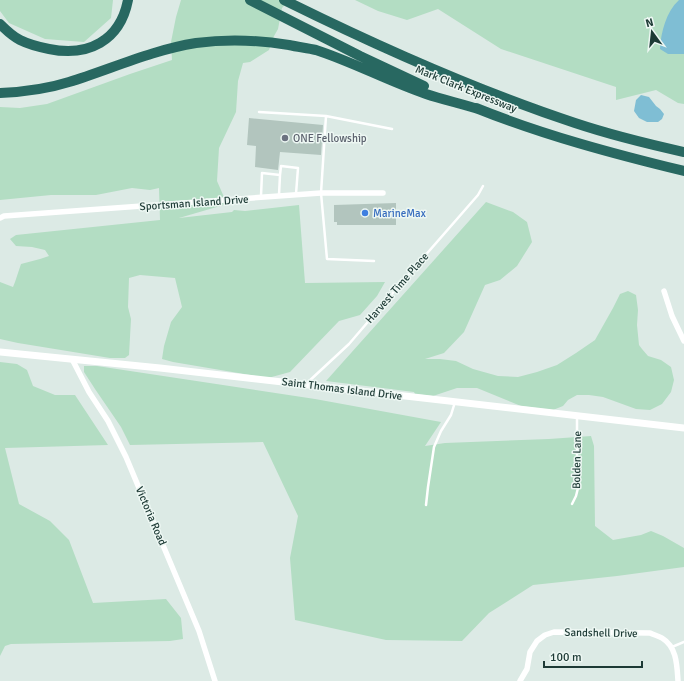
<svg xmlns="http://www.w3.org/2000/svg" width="684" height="681" viewBox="0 0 684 681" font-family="Signika,sans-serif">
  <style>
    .green { fill: #b3ddc3 }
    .water { fill: #7fbed4 }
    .building { fill: #b2c5be }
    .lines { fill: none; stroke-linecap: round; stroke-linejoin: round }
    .service { stroke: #fff; stroke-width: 2.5 }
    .minor { stroke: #fff; stroke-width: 5.5 }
    .secondary { stroke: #fff; stroke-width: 7 }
    .motorway { stroke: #286861; stroke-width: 10 }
    .worship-dot { fill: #6b7280; stroke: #edf7f3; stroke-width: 1.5 }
    .shop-dot { fill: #3f7fe0; stroke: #edf7f3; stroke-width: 1.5 }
    .labels { text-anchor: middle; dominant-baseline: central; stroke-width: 3; stroke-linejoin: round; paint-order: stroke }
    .street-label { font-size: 11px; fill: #1d3a35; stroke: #edf7f3 }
    .worship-label { font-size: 11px; fill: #5b616d; stroke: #edf7f3; text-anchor: start }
    .shop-label { font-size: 11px; fill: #366cbe; stroke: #edf7f3; text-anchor: start }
  </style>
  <rect width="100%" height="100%" fill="#dceae5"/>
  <!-- green -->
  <path class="green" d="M 0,0 L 113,0 L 111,18 L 84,42 L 45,39 L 9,23 L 0,11 Z
    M 181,0 L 289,0 L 282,8 L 278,29 L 274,36 L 269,50 L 250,62 L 243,63 L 238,81 L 236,112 L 219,148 L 217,181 L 227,204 L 179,218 L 232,212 L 234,210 L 245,211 L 299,205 L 305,283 L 385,282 L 377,296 L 360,315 L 339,321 L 290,372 L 268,378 L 173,362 L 162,359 L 164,346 L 171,322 L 182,307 L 175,278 L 140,275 L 129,278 L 128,307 L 131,319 L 129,355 L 125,358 L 110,358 L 18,343 L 0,339 L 0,282 L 13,287 L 15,282 L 21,264 L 40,259 L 49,256 L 45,250 L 32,247 L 16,246 L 10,239 L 16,235 L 160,220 L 159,188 L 150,190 L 132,188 L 96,195 L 51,195 L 0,200 L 0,107 L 20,108 L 47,104 L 130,74 L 172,60 L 171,42 L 176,17 Z
    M 355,0 L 684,0 L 684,104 L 678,103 L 656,90 L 616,100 L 616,87 L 501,49 L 438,9 L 407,20 L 378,11 Z
    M 486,202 L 513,212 L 527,222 L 532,242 L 517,266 L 500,280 L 485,285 L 464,332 L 444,353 L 425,359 L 440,359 L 456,361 L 473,369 L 498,376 L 518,377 L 537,372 L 557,365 L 576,353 L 595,340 L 613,308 L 620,294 L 628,291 L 636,295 L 638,310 L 637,325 L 639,345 L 642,349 L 648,356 L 661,360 L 671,367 L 674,380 L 671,392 L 662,404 L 650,410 L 636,409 L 603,397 L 589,395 L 577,395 L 568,400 L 563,406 L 553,410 L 521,406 L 477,388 L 457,388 L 433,396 L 415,394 L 414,392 L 326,381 Z
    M 0,362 L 17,364 L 27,370 L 33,386 L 55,395 L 75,395 L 108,445 L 5,448 L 19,504 L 50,521 L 69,540 L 93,603 L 166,599 L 181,618 L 183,639 L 170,641 L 11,644 L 5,646 L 0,656 Z
    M 84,366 L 97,366 L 315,399 L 441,422 L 425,446 L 445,443 L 549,439 L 591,436 L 594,446 L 595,526 L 613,540 L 641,535 L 651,531 L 663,536 L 684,548 L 684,567 L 617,576 L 533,585 L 489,613 L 462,641 L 386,640 L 295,620 L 290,558 L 298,516 L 263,442 L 130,445 L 121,427 L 95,389 L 84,372 Z"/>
  <!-- water -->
  <path class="water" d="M 679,0 L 684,0 L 684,54 L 668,54 L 660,49 C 661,32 666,12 679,0 Z
    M 641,95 L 649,97 L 656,106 L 660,109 L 664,114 L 662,119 L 658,122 L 647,122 L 639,118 L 634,111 L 636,100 Z"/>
  <!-- building -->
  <path class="building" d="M 249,118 L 323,125 L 321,155 L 280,152 L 278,170 L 255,167 L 256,146 L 247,145 Z
    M 396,203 L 396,225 L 337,225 L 337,222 L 334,222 L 334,205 Z"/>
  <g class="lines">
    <!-- service -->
    <path class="service" d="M 259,112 L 326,116
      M 279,195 L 280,175
      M 261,196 L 262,173 L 280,175 L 281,166 L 298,168 L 296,194
      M 374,261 L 327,259 L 321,193 L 326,116 L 392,129
      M 307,383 L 349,344 L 409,274 L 478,195 L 483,186
      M 572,504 L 576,496 L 578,488 L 577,469 L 577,416
      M 426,505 L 428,487 L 434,447 L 441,431 L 451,415 L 455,402
      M 672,647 L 684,642"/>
    <!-- minor -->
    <path class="minor" d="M 0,218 L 4,216 L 321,193 L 383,193
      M 664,291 L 672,316 L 684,341
      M 72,359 L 89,392 L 108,421 L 126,457 L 199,631 L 215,681
      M 520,681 L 527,669 L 530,652 L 537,641 L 545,635 L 554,632 L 650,633 C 654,635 659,636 662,638 C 677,647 677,666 678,681"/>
    <!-- secondary -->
    <path class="secondary" d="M 0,352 L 160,368 L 684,428"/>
    <!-- motorway -->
    <path class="motorway" d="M 250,0 L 360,56 L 424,86
      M 284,0 C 379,47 475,90 575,123 C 611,135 648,144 684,152
      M 0,24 C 6,30 12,36 20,40 C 28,44 39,47 49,49 C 88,57 120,41 128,0
      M 0,93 C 23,92 47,89 69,82 C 111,69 152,50 196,43 C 227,39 258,40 289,45 C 298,47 307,48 316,50 C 353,62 388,81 426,94 C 444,100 463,104 481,110
      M 476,108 C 543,135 614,154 684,171"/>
  </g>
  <!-- markers -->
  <circle class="worship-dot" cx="285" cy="138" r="4"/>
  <circle class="shop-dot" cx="365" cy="213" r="4"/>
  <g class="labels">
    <!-- street labels -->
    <g class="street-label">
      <text transform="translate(466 89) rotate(22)">Mark Clark Expressway</text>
      <text transform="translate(194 203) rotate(-4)">Sportsman Island Drive</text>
      <text transform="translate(397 288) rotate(-49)">Harvest Time Place</text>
      <text transform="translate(342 389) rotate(7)">Saint Thomas Island Drive</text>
      <text transform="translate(577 460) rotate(-89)">Bolden Lane</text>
      <text transform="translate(151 516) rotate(67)">Victoria Road</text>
      <text transform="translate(601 633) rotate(1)">Sandshell Drive</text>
    </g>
    <!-- worship labels -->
    <g class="worship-label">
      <text x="293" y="138">ONE Fellowship</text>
    </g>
    <!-- shop labels -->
    <g class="shop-label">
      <text x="373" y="213">MarineMax</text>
    </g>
  </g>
  <!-- north arrow -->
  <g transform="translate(652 32) rotate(345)" stroke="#edf7f3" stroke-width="3" paint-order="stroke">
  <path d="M0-3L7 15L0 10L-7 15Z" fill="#1d3a35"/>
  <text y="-6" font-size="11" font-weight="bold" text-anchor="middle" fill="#1d3a35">N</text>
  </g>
  <!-- scale -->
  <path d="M544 661v6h98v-6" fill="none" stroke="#1d3a35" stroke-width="2"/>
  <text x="550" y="661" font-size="12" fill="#1d3a35" stroke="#edf7f3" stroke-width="3" paint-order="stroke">100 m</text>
</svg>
